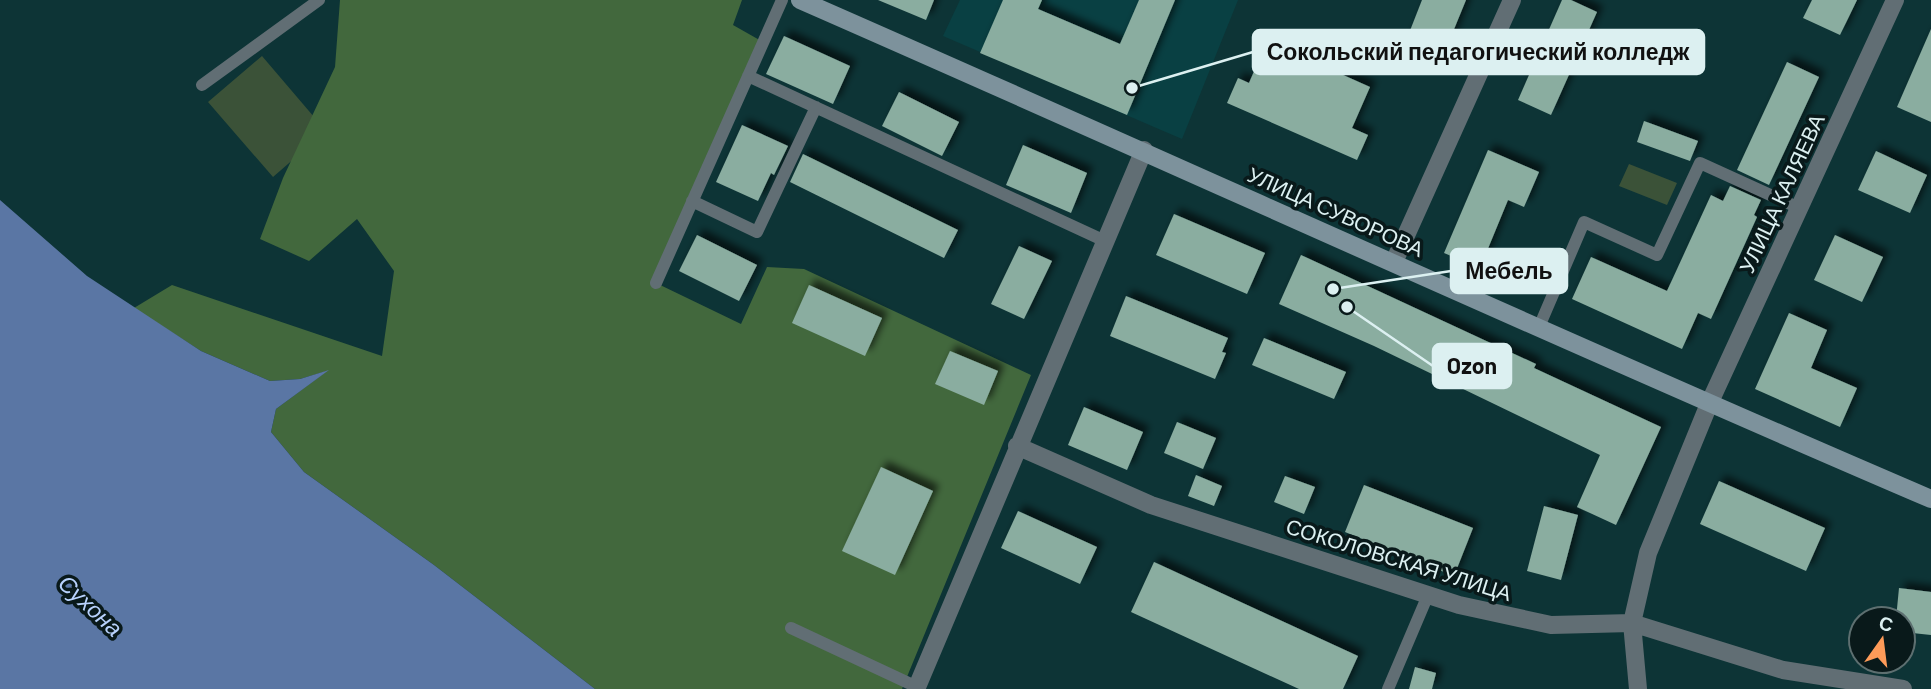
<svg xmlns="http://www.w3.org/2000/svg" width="1931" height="689" viewBox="0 0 1931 689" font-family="Barlow,sans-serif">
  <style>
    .built { fill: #094043 }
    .green { fill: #3b5238 }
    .forest { fill: #42683d }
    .water { fill: #5a76a4 }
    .building { fill: #8aada0; filter: url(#shadow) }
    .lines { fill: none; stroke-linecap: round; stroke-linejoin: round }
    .lane { stroke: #616e74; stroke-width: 12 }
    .street { stroke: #616e74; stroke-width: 18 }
    .secondary { stroke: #7d929c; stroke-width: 18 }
    .labels { text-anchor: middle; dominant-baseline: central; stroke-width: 7; stroke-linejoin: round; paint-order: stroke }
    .street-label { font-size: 21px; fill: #dcf0f1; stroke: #09191a }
    .water-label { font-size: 23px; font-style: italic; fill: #b8d2fc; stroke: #09191a }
    .leader { fill: none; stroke: #dcf0f1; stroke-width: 2.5 }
    .callout-dot { fill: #dcf0f1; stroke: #09191a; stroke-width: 2.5 }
    .callout { fill: #dcf0f1; stroke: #dcf0f1; stroke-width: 2.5 }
    .callout-label { font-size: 23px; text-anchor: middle; font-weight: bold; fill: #111 }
  </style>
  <defs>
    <filter id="shadow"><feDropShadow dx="6" dy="-6" stdDeviation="3.5" flood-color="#0009"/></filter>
  </defs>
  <rect width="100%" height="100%" fill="#0d3436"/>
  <!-- built -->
  <path class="built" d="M 960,0 L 1238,0 L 1182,139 L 943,36 Z"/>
  <!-- green -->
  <path class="green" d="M 262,56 L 326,131 L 273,177 L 208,102 Z
    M 1629,164 L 1677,183 L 1667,205 L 1619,186 Z"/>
  <!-- forest -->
  <path class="forest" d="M 340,0 L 742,0 L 733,25 L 763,42 L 656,283 L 741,324 L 767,267 L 804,269 L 1031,375 L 902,689 L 595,689 L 434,565 L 304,472 L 271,432 L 276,409 L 327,371 L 300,379 L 270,381 L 201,351 L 134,308 L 172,285 L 382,356 L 394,271 L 357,219 L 309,261 L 260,239 L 283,178 L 335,67 Z"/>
  <!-- water -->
  <path class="water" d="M 0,200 L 87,276 L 201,351 L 270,381 L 300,379 L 329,370 L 276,409 L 271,432 L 304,472 L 434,565 L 595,689 L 0,689 Z"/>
  <!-- building -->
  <path class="building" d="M 878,0 L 934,0 L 926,20 Z
    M 1003,0 L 1042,0 L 1038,9 L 1120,44 L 1139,0 L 1175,0 L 1127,115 L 980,53 Z
    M 1422,0 L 1466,0 L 1441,61 L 1404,46 Z
    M 1562,0 L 1571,0 L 1597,12 L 1551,115 L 1518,100 Z
    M 1812,0 L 1857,0 L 1840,35 L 1803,18 Z
    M 1931,29 L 1931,122 L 1897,107 Z
    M 784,36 L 850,66 L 833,104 L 766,74 Z
    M 1267,41 L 1370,87 L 1352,128 L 1368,135 L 1357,160 L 1227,103 L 1238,78 L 1249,83 Z
    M 1787,62 L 1819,77 L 1769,185 L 1737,170 Z
    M 899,92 L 959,122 L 942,156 L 882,126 Z
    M 1644,121 L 1698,141 L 1690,161 L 1637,142 Z
    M 742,125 L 788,146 L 774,175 L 771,173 L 758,201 L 716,182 Z
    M 1023,145 L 1087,173 L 1071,213 L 1006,185 Z
    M 1488,150 L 1539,172 L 1524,207 L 1508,200 L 1480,268 L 1444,253 Z
    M 1876,151 L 1927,175 L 1910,213 L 1858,190 Z
    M 803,154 L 958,230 L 944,258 L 790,182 Z
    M 1730,186 L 1761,200 L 1754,215 L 1757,217 L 1711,319 L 1698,313 L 1682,349 L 1572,299 L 1591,257 L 1667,291 L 1711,195 L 1723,201 Z
    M 1174,214 L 1265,253 L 1247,294 L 1156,255 Z
    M 697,235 L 757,265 L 739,301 L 679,271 Z
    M 1835,235 L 1883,257 L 1862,302 L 1814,280 Z
    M 1019,246 L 1052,261 L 1024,319 L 991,304 Z
    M 1301,255 L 1536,364 L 1534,368 L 1661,427 L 1616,525 L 1577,507 L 1600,455 L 1374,346 L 1279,304 Z
    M 809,285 L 882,318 L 865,356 L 792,323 Z
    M 1126,296 L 1228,338 L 1222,352 L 1226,353 L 1215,379 L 1110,336 Z
    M 1789,313 L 1827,330 L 1811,368 L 1857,388 L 1840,427 L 1755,389 Z
    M 1264,338 L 1346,372 L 1334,399 L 1252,365 Z
    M 950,351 L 998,371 L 984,405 L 935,384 Z
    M 1084,407 L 1143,432 L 1127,470 L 1068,445 Z
    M 1177,422 L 1216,438 L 1203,469 L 1164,453 Z
    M 881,467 L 933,491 L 895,575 L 842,551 Z
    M 1196,475 L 1222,486 L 1214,506 L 1188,496 Z
    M 1285,476 L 1315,487 L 1304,514 L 1274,502 Z
    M 1719,481 L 1825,528 L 1806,571 L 1700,524 Z
    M 1364,485 L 1473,528 L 1454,576 L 1345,532 Z
    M 1544,506 L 1578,515 L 1561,580 L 1527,571 Z
    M 1018,511 L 1097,547 L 1080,584 L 1001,548 Z
    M 1154,562 L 1358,656 L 1343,689 L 1299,689 L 1131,612 Z
    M 1899,588 L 1931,592 L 1931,635 L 1903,632 L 1903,619 L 1896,619 Z
    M 1415,667 L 1436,673 L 1432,689 L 1409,689 Z"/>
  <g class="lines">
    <!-- lane -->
    <path class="lane" d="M 748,76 L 1105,241
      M 202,85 L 319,0
      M 692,201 L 757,232 L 816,107
      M 656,283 L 782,0
      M 1539,327 L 1584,222 L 1657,255 L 1700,163 L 1799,208
      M 791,628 L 917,687 L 916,689
      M 1388,689 L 1428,595"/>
    <!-- street -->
    <path class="street" d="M 1394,262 L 1512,0
      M 1017,446 L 1151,505 L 1459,605 L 1551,625 L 1632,623 L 1783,670 L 1903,689
      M 917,687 L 1144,150
      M 1638,689 L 1632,623 L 1648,553 L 1709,404 L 1895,0"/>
    <!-- secondary -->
    <path class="secondary" d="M 800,0 C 1177,165 1552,337 1931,499"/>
  </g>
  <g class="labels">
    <!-- street labels -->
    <g class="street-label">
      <text transform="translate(1781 193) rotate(-65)">УЛИЦА КАЛЯЕВА</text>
      <text transform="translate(1336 211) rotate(24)">УЛИЦА СУВОРОВА</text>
      <text transform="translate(1399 559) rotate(17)">СОКОЛОВСКАЯ УЛИЦА</text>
    </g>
    <!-- water labels -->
    <g class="water-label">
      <text transform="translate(91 605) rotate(43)">Сухона</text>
    </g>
  </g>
  <!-- callouts -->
  <path class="leader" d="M1132 88L1253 52M1333 289L1451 271M1347 307L1433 366"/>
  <g class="callout-dot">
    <circle cx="1132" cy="88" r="7"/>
    <circle cx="1333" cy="289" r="7"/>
    <circle cx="1347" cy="307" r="7"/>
  </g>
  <g class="callout">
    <rect x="1253" y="30" width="451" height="44" rx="7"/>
    <rect x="1451" y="249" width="116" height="44" rx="7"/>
    <rect x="1433" y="344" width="78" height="44" rx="7"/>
  </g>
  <g class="callout-label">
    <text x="1478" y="60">Сокольский педагогический колледж</text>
    <text x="1509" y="279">Мебель</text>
    <text x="1472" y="374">Ozon</text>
  </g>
  <!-- north arrow -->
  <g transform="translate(1882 640) rotate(14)"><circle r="33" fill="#09191a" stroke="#5d6f70" stroke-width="2"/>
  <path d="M0-5L12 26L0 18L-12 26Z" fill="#fe9b59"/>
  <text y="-10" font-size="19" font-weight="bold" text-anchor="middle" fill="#dcf0f1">С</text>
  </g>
</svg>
